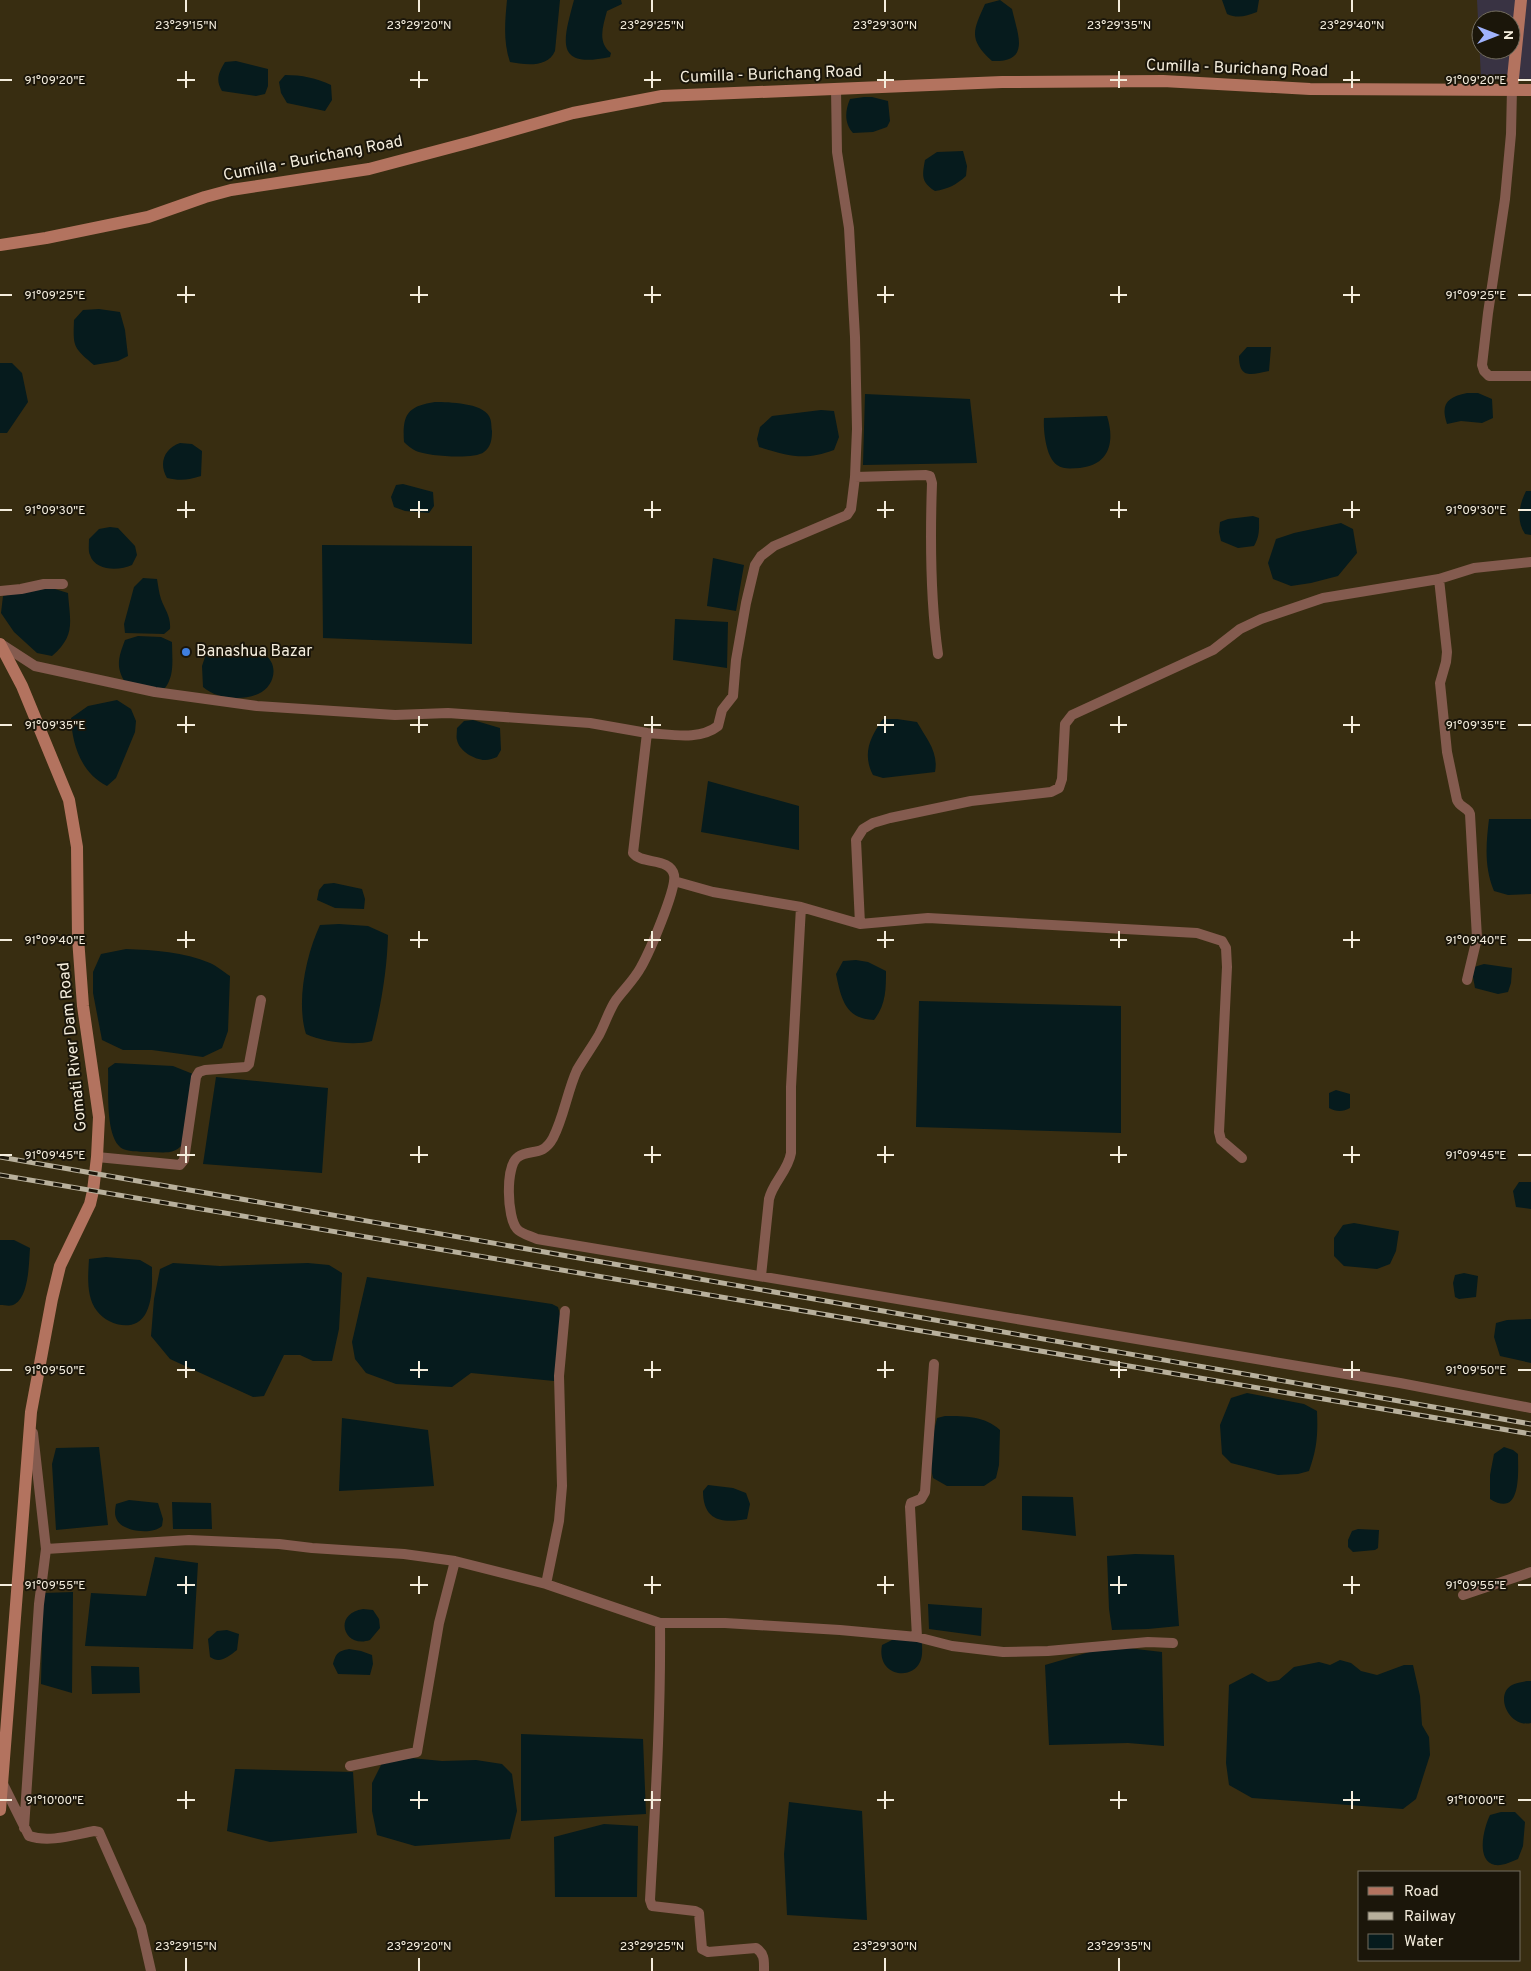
<svg xmlns="http://www.w3.org/2000/svg" width="1531" height="1971" viewBox="0 0 1531 1971" font-family="Overpass,sans-serif">
  <style>
    .industrial { fill: #393343; fill-rule: evenodd }
    .water { fill: #061b1d }
    .lines { fill: none; stroke-linecap: round; stroke-linejoin: round }
    .street { stroke: #845b4f; stroke-width: 10 }
    .secondary { stroke: #b3735f; stroke-width: 12 }
    .rail-casing { stroke: #b8b09c; stroke-width: 5 }
    .rail { stroke: #1b160a; stroke-width: 3; stroke-dasharray: 9; stroke-linecap: butt }
    .ticks { fill: none; stroke: #f4eddd; stroke-width: 2 }
    .shop-dot { fill: #3f7fe0; stroke: #1b160a; stroke-width: 2 }
    .labels { text-anchor: middle; dominant-baseline: central; stroke-width: 4; stroke-linejoin: round; paint-order: stroke }
    .street-label { font-size: 16px; fill: #f4eddd; stroke: #1b160a }
    .poi-label { font-size: 16px; fill: #f4eddd; stroke: #1b160a; text-anchor: start }
    .ticks-label { font-size: 12px; text-anchor: middle; fill: #f4eddd; stroke: #1b160a; stroke-width: 4; stroke-linejoin: round; paint-order: stroke }
  </style>
  <rect width="100%" height="100%" fill="#382d11"/>
  <!-- industrial -->
  <path class="industrial" d="M 1477,0 L 1531,0 L 1531,79 L 1481,78 ZM 1481,20 L 1511,20 L 1511,50 L 1481,50 Z"/>
  <!-- water -->
  <path class="water" d="M 507,0 L 560,0 L 555,51 C 548,68 525,65 510,62 C 503,42 505,21 507,0 Z
    M 574,0 L 621,0 L 622,4 L 607,11 C 603,26 597,42 611,53 L 610,57 C 554,69 563,41 574,0 Z
    M 1000,0 L 1012,9 C 1018,36 1031,62 992,61 C 968,39 973,31 985,4 Z
    M 1222,0 L 1259,0 L 1257,12 C 1246,16 1238,19 1227,14 Z
    M 236,61 L 268,69 L 268,86 L 265,94 L 256,96 L 222,91 C 215,80 219,72 225,62 Z
    M 285,75 C 302,75 316,78 331,85 L 332,100 L 325,111 L 287,103 L 281,93 L 279,82 Z
    M 864,97 L 872,97 L 888,101 L 890,121 L 887,127 L 873,132 L 853,133 C 844,123 845,111 850,99 Z
    M 963,151 L 967,166 L 966,176 C 956,185 948,189 935,191 C 921,182 922,176 925,160 L 937,152 Z
    M 99,309 L 120,312 L 125,330 L 128,356 L 118,361 L 94,365 C 73,347 73,347 74,320 L 83,310 Z
    M 1247,347 L 1271,347 L 1269,371 C 1252,374 1239,380 1239,356 Z
    M 0,363 L 12,363 L 22,373 L 28,402 L 7,433 L 0,433 Z
    M 1467,393 L 1478,393 L 1492,399 L 1493,418 L 1482,423 L 1461,421 L 1447,424 C 1440,403 1448,397 1467,393 Z
    M 865,394 L 970,399 L 977,463 L 863,465 Z
    M 435,402 C 449,402 482,403 489,416 C 492,421 491,426 492,431 C 492,439 491,447 484,452 C 474,460 427,456 416,451 C 412,449 407,445 404,442 C 402,414 408,406 435,402 Z
    M 821,410 L 834,411 L 839,437 L 834,450 C 805,461 788,456 759,447 L 757,439 L 760,427 L 772,416 Z
    M 1107,416 C 1115,441 1110,465 1080,468 C 1073,468 1064,470 1057,465 C 1046,458 1043,430 1044,418 Z
    M 180,443 L 192,444 L 202,451 L 201,476 C 189,480 180,481 167,478 C 158,463 165,448 180,443 Z
    M 403,484 L 433,492 L 434,506 L 429,513 L 405,511 L 394,507 L 391,497 L 396,485 Z
    M 1526,491 L 1531,491 L 1531,535 L 1525,534 C 1516,521 1519,505 1526,491 Z
    M 1253,516 L 1259,518 C 1259,529 1260,536 1254,546 L 1238,548 L 1221,541 L 1219,532 L 1220,522 L 1228,519 Z
    M 1341,523 L 1353,529 L 1357,553 L 1338,576 L 1311,583 L 1291,586 L 1273,579 L 1268,563 L 1276,539 L 1294,533 Z
    M 110,527 L 118,528 L 135,546 L 137,555 L 132,565 C 119,571 95,571 90,555 C 88,551 89,544 89,539 L 99,529 Z
    M 322,545 L 472,546 L 472,644 L 323,638 Z
    M 713,558 L 744,565 L 736,611 L 707,606 Z
    M 143,578 L 157,579 C 158,585 159,593 161,599 C 165,610 171,616 170,629 L 164,634 L 125,633 L 124,624 L 134,587 Z
    M 45,586 L 68,593 C 70,622 76,635 52,656 L 37,653 L 14,632 L 1,613 L 3,596 Z
    M 675,619 L 728,622 L 727,668 L 673,660 Z
    M 138,636 L 161,637 L 172,642 C 172,658 175,675 165,688 L 154,689 L 125,682 C 115,667 119,656 125,640 Z
    M 225,648 C 238,648 252,647 263,654 C 280,663 275,687 258,694 C 242,701 216,699 203,687 L 202,666 L 207,651 Z
    M 117,700 L 131,709 L 136,721 L 135,732 L 116,778 L 107,786 C 81,773 72,744 71,718 L 88,706 Z
    M 883,719 L 897,719 L 917,722 C 926,738 939,752 935,772 L 883,778 L 873,775 C 862,754 870,737 883,719 Z
    M 473,720 L 500,728 L 501,750 L 497,757 C 494,758 489,760 485,760 C 475,760 459,751 457,740 C 456,737 457,732 457,728 L 464,721 Z
    M 708,781 L 799,806 L 799,850 L 701,832 Z
    M 1489,819 L 1531,819 L 1531,894 L 1508,895 L 1494,891 C 1484,867 1486,844 1489,819 Z
    M 334,883 L 362,889 L 365,899 L 364,909 L 335,908 L 317,900 L 319,890 L 324,884 Z
    M 339,924 L 368,926 L 388,935 C 387,971 381,1006 372,1041 C 355,1046 322,1042 306,1034 C 296,1002 306,955 320,925 Z
    M 126,949 C 154,950 184,952 210,963 C 217,966 224,972 230,976 L 228,1031 L 222,1048 L 203,1057 L 152,1050 L 123,1050 L 102,1040 L 93,993 L 93,972 L 101,954 Z
    M 856,960 L 868,962 L 886,971 C 886,989 886,1005 874,1020 C 845,1019 841,998 836,974 L 843,961 Z
    M 1484,964 L 1512,968 L 1511,983 L 1508,992 L 1498,994 L 1475,988 L 1473,977 L 1474,967 Z
    M 919,1001 L 1121,1006 L 1121,1133 L 916,1127 Z
    M 115,1063 L 173,1066 L 193,1074 L 182,1145 C 174,1155 162,1152 150,1152 C 142,1152 131,1152 123,1149 C 104,1139 109,1087 108,1068 Z
    M 216,1077 L 328,1088 L 322,1173 L 203,1164 Z
    M 1336,1090 L 1350,1094 L 1350,1108 C 1343,1112 1336,1112 1329,1108 L 1329,1093 Z
    M 1519,1182 L 1531,1182 L 1531,1209 L 1516,1207 L 1513,1191 Z
    M 1354,1223 L 1399,1231 L 1396,1251 L 1390,1264 L 1377,1269 L 1344,1266 L 1334,1256 L 1334,1238 L 1343,1225 Z
    M 0,1240 L 14,1240 L 30,1248 C 29,1262 29,1296 15,1304 C 11,1307 5,1305 0,1305 Z
    M 106,1257 L 140,1260 L 152,1267 C 152,1282 153,1300 146,1313 C 136,1333 108,1326 97,1311 C 86,1297 88,1276 89,1259 Z
    M 173,1263 L 220,1266 L 308,1263 L 329,1265 L 342,1273 L 339,1329 L 332,1361 L 313,1361 L 300,1355 L 284,1355 L 264,1396 L 253,1397 L 170,1359 L 151,1336 L 154,1299 L 160,1269 Z
    M 1464,1273 L 1478,1276 L 1476,1297 L 1459,1299 L 1455,1297 L 1453,1283 L 1455,1275 Z
    M 367,1277 L 552,1304 L 558,1307 L 561,1318 L 554,1381 L 471,1373 L 452,1387 L 396,1384 L 366,1373 L 355,1359 L 352,1342 Z
    M 1531,1319 L 1531,1363 L 1500,1356 L 1494,1337 L 1496,1323 L 1507,1320 Z
    M 1247,1393 L 1304,1404 L 1317,1411 C 1318,1435 1317,1449 1309,1471 L 1298,1474 L 1278,1475 L 1231,1463 L 1222,1454 L 1220,1425 L 1231,1398 Z
    M 945,1416 C 965,1416 985,1416 1000,1430 L 999,1465 L 996,1478 L 984,1486 L 947,1486 L 933,1478 C 928,1458 932,1438 937,1418 Z
    M 342,1418 L 428,1430 L 434,1486 L 339,1491 Z
    M 99,1447 L 108,1525 L 56,1530 L 52,1464 L 56,1448 Z
    M 1504,1447 L 1513,1450 L 1518,1454 C 1518,1472 1522,1519 1490,1499 L 1490,1475 L 1494,1454 Z
    M 708,1485 L 733,1488 L 746,1493 L 750,1504 L 747,1519 C 721,1524 703,1520 703,1491 Z
    M 1022,1496 L 1073,1497 L 1076,1536 L 1022,1530 Z
    M 129,1500 L 158,1503 L 163,1519 L 162,1526 C 153,1535 123,1532 117,1520 C 114,1515 115,1509 116,1504 Z
    M 172,1502 L 211,1503 L 212,1529 L 173,1529 Z
    M 1358,1529 L 1379,1530 L 1378,1548 L 1375,1550 L 1353,1552 L 1348,1547 L 1348,1540 L 1352,1531 Z
    M 1135,1554 L 1174,1555 L 1179,1626 L 1148,1629 L 1112,1630 L 1109,1609 L 1107,1556 Z
    M 155,1557 L 198,1563 L 193,1649 L 85,1646 L 91,1593 L 146,1596 Z
    M 73,1592 L 72,1693 L 41,1684 L 43,1593 Z
    M 928,1604 L 982,1608 L 981,1636 L 929,1629 Z
    M 363,1609 L 373,1610 L 379,1619 L 380,1628 L 370,1640 C 344,1649 332,1614 363,1609 Z
    M 227,1630 L 239,1634 L 237,1650 C 228,1657 220,1664 210,1657 L 208,1639 L 217,1631 Z
    M 892,1640 L 917,1640 L 922,1642 C 922,1649 923,1656 920,1662 C 912,1681 876,1676 882,1645 Z
    M 1110,1646 L 1162,1652 L 1164,1746 L 1128,1743 L 1049,1745 L 1045,1665 Z
    M 349,1649 L 361,1651 L 372,1655 L 373,1664 L 370,1675 L 338,1674 L 333,1664 C 336,1653 338,1651 349,1649 Z
    M 1340,1660 L 1351,1663 L 1361,1671 L 1377,1675 L 1404,1665 L 1413,1665 L 1420,1696 L 1422,1725 L 1429,1737 L 1430,1755 L 1416,1799 L 1403,1809 L 1252,1798 L 1229,1785 L 1226,1763 L 1229,1685 L 1252,1673 L 1268,1682 L 1279,1680 L 1294,1667 L 1319,1662 L 1330,1665 Z
    M 91,1666 L 139,1667 L 140,1693 L 92,1694 Z
    M 1527,1681 L 1531,1681 L 1531,1723 C 1509,1728 1494,1695 1512,1685 C 1516,1683 1522,1682 1527,1681 Z
    M 521,1734 L 643,1739 L 646,1814 L 521,1821 Z
    M 411,1758 L 442,1761 L 476,1760 L 502,1764 L 512,1774 L 517,1811 L 510,1839 L 415,1846 L 377,1835 L 372,1811 L 372,1783 L 382,1763 Z
    M 235,1769 L 353,1772 L 357,1833 L 270,1842 L 227,1831 Z
    M 789,1802 L 862,1811 L 867,1920 L 787,1915 L 784,1854 Z
    M 1501,1812 L 1515,1812 L 1525,1822 L 1523,1846 L 1518,1859 C 1511,1862 1503,1866 1495,1865 C 1475,1861 1484,1827 1490,1815 Z
    M 604,1824 L 638,1826 L 637,1897 L 555,1897 L 554,1837 Z"/>
  <g class="lines">
    <!-- street -->
    <path class="street" d="M 1512,88 L 1511,134 L 1505,199 L 1488,313 L 1482,365 L 1484,371 L 1489,376 L 1531,376
      M 855,477 L 926,475 L 930,476 L 932,483 C 930,540 930,597 938,654
      M 1439,579 L 1447,652 L 1446,662 L 1440,683 L 1447,752 L 1457,800 C 1460,808 1468,807 1470,814 L 1477,938 L 1467,980
      M 0,591 L 21,589 L 44,584 L 63,584
      M 1,644 L 35,666 L 155,692 L 257,706 L 395,715 L 448,713 L 590,723 L 647,733 L 633,853 C 642,865 670,857 674,875 C 677,888 649,953 641,967 C 634,980 624,989 616,1000 C 609,1010 605,1024 599,1035 C 592,1047 584,1058 577,1070 C 567,1092 564,1117 553,1138 C 542,1158 530,1148 518,1157 C 505,1166 507,1218 517,1229 C 521,1234 531,1236 537,1239 L 1400,1383 L 1531,1408
      M 647,733 C 670,734 699,741 718,726 L 722,710 L 733,696 L 736,660 L 746,603 L 755,565 L 761,556 L 774,546 L 847,515 L 851,509 L 855,477 L 857,429 L 855,337 L 849,228 L 837,152 L 836,89
      M 674,881 L 713,892 L 801,907 L 860,924 L 928,918 L 1197,933 L 1222,941 L 1226,948 L 1227,967 L 1219,1132 L 1221,1140 L 1242,1158
      M 860,924 L 856,840 L 863,829 L 873,823 L 890,818 L 971,801 L 1051,792 L 1059,788 L 1062,779 L 1065,724 L 1072,715 L 1213,650 L 1240,629 L 1261,619 L 1323,598 L 1439,579 L 1474,568 L 1531,562
      M 97,1157 L 180,1165 L 184,1160 L 196,1077 L 199,1072 L 205,1070 L 246,1067 L 249,1064 L 261,1000
      M 761,1276 L 769,1199 C 773,1182 788,1171 791,1153 L 791,1087 L 801,907
      M 565,1311 L 559,1376 L 562,1486 L 559,1521 L 546,1584 L 660,1623 C 661,1716 655,1808 650,1900 L 652,1906 L 695,1911 L 699,1913 L 702,1949 L 708,1952 L 756,1948 C 765,1954 764,1961 764,1971
      M 33,1433 L 46,1549 L 189,1540 L 279,1544 L 312,1548 L 404,1554 L 455,1561 L 546,1584
      M 1463,1595 L 1531,1572
      M 660,1623 L 725,1623 L 840,1630 L 917,1637 L 952,1646 L 1003,1652 L 1048,1651 L 1148,1642 L 1173,1643
      M 917,1637 L 910,1507 L 911,1503 L 921,1499 L 925,1492 L 934,1364
      M 350,1766 L 417,1752 L 439,1623 L 455,1561
      M 3,1784 L 29,1836 C 49,1843 73,1835 94,1831 L 99,1832 L 141,1927 L 151,1971
      M 24,1828 L 39,1604 L 46,1549"/>
    <!-- secondary -->
    <path class="secondary" d="M 1512,88 L 1521,0
      M 0,245 L 46,238 L 148,217 L 205,197 L 231,190 L 369,169 L 471,142 L 573,113 L 662,96 L 1002,82 L 1163,81 L 1310,89 L 1531,90
      M 0,644 L 22,686 L 69,800 L 77,847 L 78,938 L 83,1006 L 99,1117 L 97,1157 L 93,1191 L 90,1204 L 60,1266 L 52,1299 L 31,1412 L 0,1810"/>
    <!-- rail casing -->
    <g class="rail-casing">
      <path id="rail" d="M 0,1157 L 1531,1424
        M 0,1175 L 1531,1434"/>
    </g>
    <!-- rail -->
    <use href="#rail" class="rail"/>
  </g>
  <!-- ticks -->
  <path class="ticks" d="M 186,0 L 186,12M 419,0 L 419,12M 652,0 L 652,12M 885,0 L 885,12M 1119,0 L 1119,12M 1352,0 L 1352,12M 186,71 L 186,88M 419,71 L 419,88M 652,71 L 652,88M 885,71 L 885,88M 1119,71 L 1119,88M 1352,71 L 1352,88M 0,80 L 12,80M 177,80 L 195,80M 410,80 L 428,80M 644,80 L 661,80M 877,80 L 894,80M 1110,80 L 1127,80M 1343,80 L 1360,80M 1518,80 L 1531,80M 186,286 L 186,303M 419,286 L 419,303M 652,286 L 652,303M 885,286 L 885,303M 1119,286 L 1119,303M 1352,286 L 1352,303M 0,295 L 12,295M 177,295 L 195,295M 410,295 L 428,295M 644,295 L 661,295M 877,295 L 894,295M 1110,295 L 1127,295M 1343,295 L 1360,295M 1518,295 L 1531,295M 186,501 L 186,518M 419,501 L 419,518M 652,501 L 652,518M 885,501 L 885,518M 1119,501 L 1119,518M 1352,501 L 1352,518M 0,510 L 12,510M 177,510 L 195,510M 410,510 L 428,510M 644,510 L 661,510M 877,510 L 894,510M 1110,510 L 1127,510M 1343,510 L 1360,510M 1518,510 L 1531,510M 186,716 L 186,733M 419,716 L 419,733M 652,716 L 652,733M 885,716 L 885,733M 1119,716 L 1119,733M 1352,716 L 1352,733M 0,725 L 12,725M 177,725 L 195,725M 410,725 L 428,725M 644,725 L 661,725M 877,725 L 894,725M 1110,725 L 1127,725M 1343,725 L 1360,725M 1518,725 L 1531,725M 186,931 L 186,948M 419,931 L 419,948M 652,931 L 652,948M 885,931 L 885,948M 1119,931 L 1119,948M 1352,931 L 1352,948M 0,940 L 12,940M 177,940 L 195,940M 410,940 L 428,940M 644,940 L 661,940M 877,940 L 894,940M 1110,940 L 1127,940M 1343,940 L 1360,940M 1518,940 L 1531,940M 186,1146 L 186,1163M 419,1146 L 419,1163M 652,1146 L 652,1163M 885,1146 L 885,1163M 1119,1146 L 1119,1163M 1352,1146 L 1352,1163M 0,1155 L 12,1155M 177,1155 L 195,1155M 410,1155 L 428,1155M 644,1155 L 661,1155M 877,1155 L 894,1155M 1110,1155 L 1127,1155M 1343,1155 L 1360,1155M 1518,1155 L 1531,1155M 186,1361 L 186,1378M 419,1361 L 419,1378M 652,1361 L 652,1378M 885,1361 L 885,1378M 1119,1361 L 1119,1378M 1352,1361 L 1352,1378M 0,1370 L 12,1370M 177,1370 L 195,1370M 410,1370 L 428,1370M 644,1370 L 661,1370M 877,1370 L 894,1370M 1110,1370 L 1127,1370M 1343,1370 L 1360,1370M 1518,1370 L 1531,1370M 186,1576 L 186,1594M 419,1576 L 419,1594M 652,1576 L 652,1594M 885,1576 L 885,1594M 1119,1576 L 1119,1594M 1352,1576 L 1352,1594M 0,1585 L 12,1585M 177,1585 L 195,1585M 410,1585 L 428,1585M 644,1585 L 661,1585M 877,1585 L 894,1585M 1110,1585 L 1127,1585M 1343,1585 L 1360,1585M 1518,1585 L 1531,1585M 186,1791 L 186,1809M 419,1791 L 419,1809M 652,1791 L 652,1809M 885,1791 L 885,1809M 1119,1791 L 1119,1809M 1352,1791 L 1352,1809M 0,1800 L 12,1800M 177,1800 L 195,1800M 410,1800 L 428,1800M 644,1800 L 661,1800M 877,1800 L 894,1800M 1110,1800 L 1127,1800M 1343,1800 L 1360,1800M 1518,1800 L 1531,1800M 186,1958 L 186,1971M 419,1958 L 419,1971M 652,1958 L 652,1971M 885,1958 L 885,1971M 1119,1958 L 1119,1971"/>
  <!-- markers -->
  <circle class="shop-dot" cx="186" cy="652" r="5"/>
  <g class="labels">
    <!-- street labels -->
    <g class="street-label">
      <text transform="translate(1237 69) rotate(2)">Cumilla - Burichang Road</text>
      <text transform="translate(771 75) rotate(-2)">Cumilla - Burichang Road</text>
      <text transform="translate(313 159) rotate(-11)">Cumilla - Burichang Road</text>
      <text transform="translate(73 1047) rotate(-96)">Gomati River Dam Road</text>
    </g>
    <!-- poi labels -->
    <g class="poi-label">
      <text x="196" y="652">Banashua Bazar</text>
    </g>
  </g>
  <g class="ticks-label">
    <text x="186" y="29">23°29'15"N</text>
    <text x="419" y="29">23°29'20"N</text>
    <text x="652" y="29">23°29'25"N</text>
    <text x="885" y="29">23°29'30"N</text>
    <text x="1119" y="29">23°29'35"N</text>
    <text x="1352" y="29">23°29'40"N</text>
    <text x="1476" y="84">91°09'20"E</text>
    <text x="55" y="84">91°09'20"E</text>
    <text x="1476" y="299">91°09'25"E</text>
    <text x="55" y="299">91°09'25"E</text>
    <text x="1476" y="514">91°09'30"E</text>
    <text x="55" y="514">91°09'30"E</text>
    <text x="1476" y="729">91°09'35"E</text>
    <text x="55" y="729">91°09'35"E</text>
    <text x="1476" y="944">91°09'40"E</text>
    <text x="55" y="944">91°09'40"E</text>
    <text x="1476" y="1159">91°09'45"E</text>
    <text x="55" y="1159">91°09'45"E</text>
    <text x="1476" y="1374">91°09'50"E</text>
    <text x="55" y="1374">91°09'50"E</text>
    <text x="55" y="1589">91°09'55"E</text>
    <text x="1476" y="1589">91°09'55"E</text>
    <text x="55" y="1804">91°10'00"E</text>
    <text x="1476" y="1804">91°10'00"E</text>
    <text x="186" y="1950">23°29'15"N</text>
    <text x="419" y="1950">23°29'20"N</text>
    <text x="652" y="1950">23°29'25"N</text>
    <text x="885" y="1950">23°29'30"N</text>
    <text x="1119" y="1950">23°29'35"N</text>
  </g>
  <!-- legend -->
  <rect x="1358" y="1871" width="162" height="90" fill="#1b160a" stroke="#726c5e"/>
  <rect x="1368" y="1887" width="25" height="8" fill="#b3735f" stroke="#726c5e"/>
  <text x="1404" y="1896" font-size="15" fill="#f4eddd">Road</text>
  <rect x="1368" y="1912" width="25" height="8" fill="#b8b09c" stroke="#726c5e"/>
  <text x="1404" y="1921" font-size="15" fill="#f4eddd">Railway</text>
  <rect x="1368" y="1934" width="25" height="15" fill="#061b1d" stroke="#726c5e"/>
  <text x="1404" y="1946" font-size="15" fill="#f4eddd">Water</text>
  <!-- north arrow -->
  <g transform="translate(1496 35) rotate(90)"><circle r="24" fill="#1b160a" stroke="#726c5e"/>
  <path d="M0-4L9 19L0 12L-9 19Z" fill="#a0b3fd"/>
  <text y="-8" font-size="14" font-weight="bold" text-anchor="middle" fill="#f4eddd">N</text>
  </g>
</svg>
